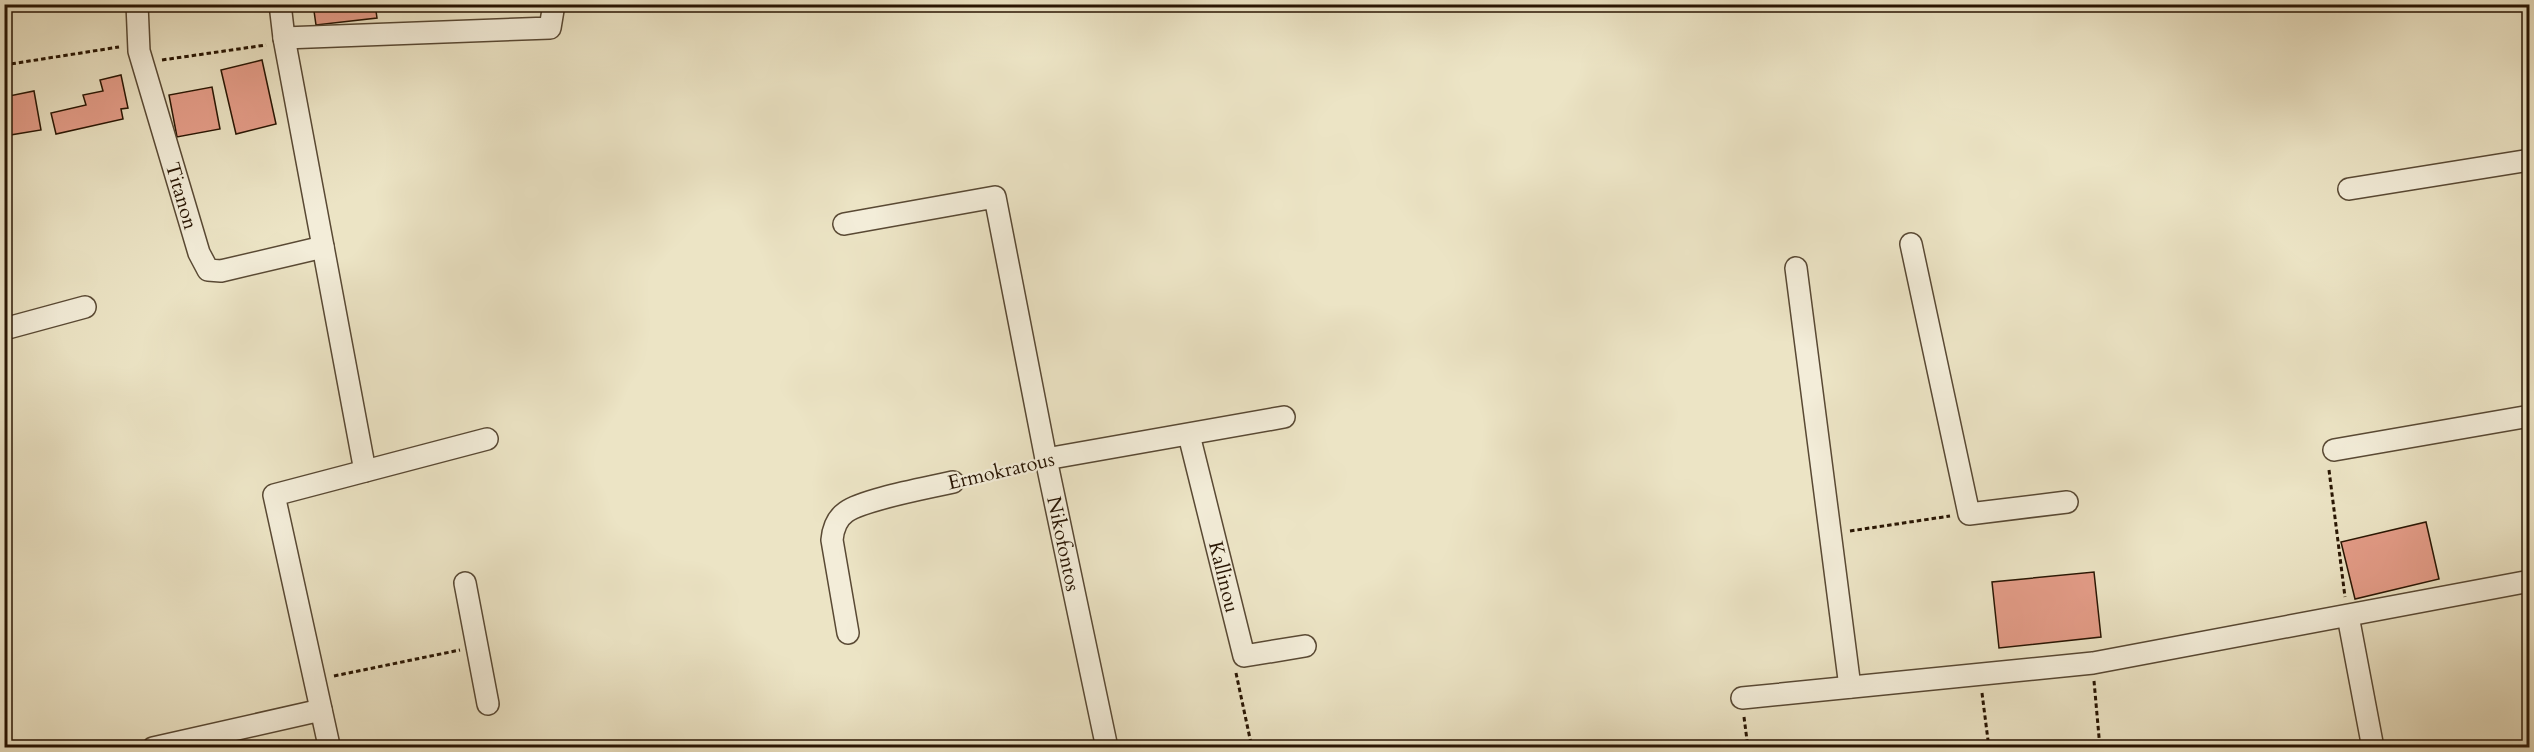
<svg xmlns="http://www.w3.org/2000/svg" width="2534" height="752" viewBox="0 0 2534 752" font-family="Cardo,serif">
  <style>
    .building { fill: #e59d89; stroke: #281503; stroke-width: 1.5 }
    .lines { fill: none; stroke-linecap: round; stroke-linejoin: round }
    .minor-casing { stroke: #594934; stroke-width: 24 }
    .path { stroke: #281503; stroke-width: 3; stroke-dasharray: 4.5 3; stroke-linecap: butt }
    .minor { stroke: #f3edd9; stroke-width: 21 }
    .labels { text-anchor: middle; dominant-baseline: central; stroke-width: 4.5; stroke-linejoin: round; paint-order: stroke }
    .street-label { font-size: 20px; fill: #281503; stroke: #f3edd9 }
  </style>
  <rect width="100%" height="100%" fill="#ece4c5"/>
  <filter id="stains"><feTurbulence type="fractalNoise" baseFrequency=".00333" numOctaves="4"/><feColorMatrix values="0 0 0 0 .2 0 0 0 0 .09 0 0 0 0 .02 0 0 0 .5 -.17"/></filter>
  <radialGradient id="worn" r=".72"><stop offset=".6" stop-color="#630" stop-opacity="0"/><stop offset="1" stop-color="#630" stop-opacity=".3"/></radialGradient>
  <!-- building -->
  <path class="building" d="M 313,4 L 375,4 L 377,18 L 316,25 Z
    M 262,60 L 276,124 L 236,134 L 221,70 Z
    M 121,75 L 128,108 L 121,109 L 123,119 L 56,134 L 51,113 L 86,105 L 83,95 L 103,91 L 100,80 Z
    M 212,87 L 220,129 L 177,137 L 169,95 Z
    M 34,91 L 41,130 L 4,136 L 4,97 Z
    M 2426,522 L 2439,579 L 2355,599 L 2341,542 Z
    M 2094,572 L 2101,637 L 1999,648 L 1992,582 Z"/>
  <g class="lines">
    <!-- minor casing -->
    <g class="minor-casing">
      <g id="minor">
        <path id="s1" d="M 137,4 L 139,51 L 199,253 L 208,270 L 221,271 L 323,247"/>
        <path d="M 280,4 L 284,38 L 365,471"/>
        <path d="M 284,38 L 550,28 L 554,4"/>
        <path d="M 2349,189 L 2530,160"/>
        <path id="s2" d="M 844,224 L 995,197 L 1046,459 L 1107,748"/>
        <path d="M 1911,244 L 1969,514 L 2067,502"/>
        <path d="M 1796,268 L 1850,687"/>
        <path d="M 4,329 L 85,307"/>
        <path id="s3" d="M 1189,435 L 1244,656 L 1305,646"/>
        <path d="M 2334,450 L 2530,416"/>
        <path d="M 1046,459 L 1284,417"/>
        <path d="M 465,583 L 488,704"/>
        <path d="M 2348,616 L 2373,748"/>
        <path d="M 848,633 L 832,540 C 833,529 836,519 846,512 C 864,499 928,488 953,482"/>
        <path d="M 1742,698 L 2093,663 L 2530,581"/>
        <path d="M 328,741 L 274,495 L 487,439"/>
        <path d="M 153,748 L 321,710"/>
      </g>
    </g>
    <!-- path -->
    <path class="path" d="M 162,60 L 266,45
      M 4,65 L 119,47
      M 2329,470 L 2345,597
      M 972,477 L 1027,464
      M 1850,531 L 1950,516
      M 1236,673 L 1252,748
      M 334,676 L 460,650
      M 2094,681 L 2100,748
      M 1982,693 L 1989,748
      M 1744,717 L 1748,748"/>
    <!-- minor -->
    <use href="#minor" class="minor"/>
  </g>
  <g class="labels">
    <!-- street labels -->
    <g class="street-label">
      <text stroke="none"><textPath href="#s1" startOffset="198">Titanon</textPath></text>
      <text transform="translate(1001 471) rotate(-13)">Ermokratous</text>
      <text stroke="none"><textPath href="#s2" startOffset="507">Nikofontos</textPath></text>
      <text stroke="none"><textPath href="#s3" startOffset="146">Kallinou</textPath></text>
    </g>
  </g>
  <!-- margin -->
  <rect width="2534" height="752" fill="none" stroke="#ece4c5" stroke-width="24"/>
  <rect x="6" y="6" width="2522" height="740" fill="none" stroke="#281503" stroke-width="3"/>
  <rect x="12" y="12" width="2510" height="728" fill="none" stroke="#281503" stroke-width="1.5"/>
  <rect width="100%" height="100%" filter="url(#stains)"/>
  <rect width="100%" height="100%" fill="url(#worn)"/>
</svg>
